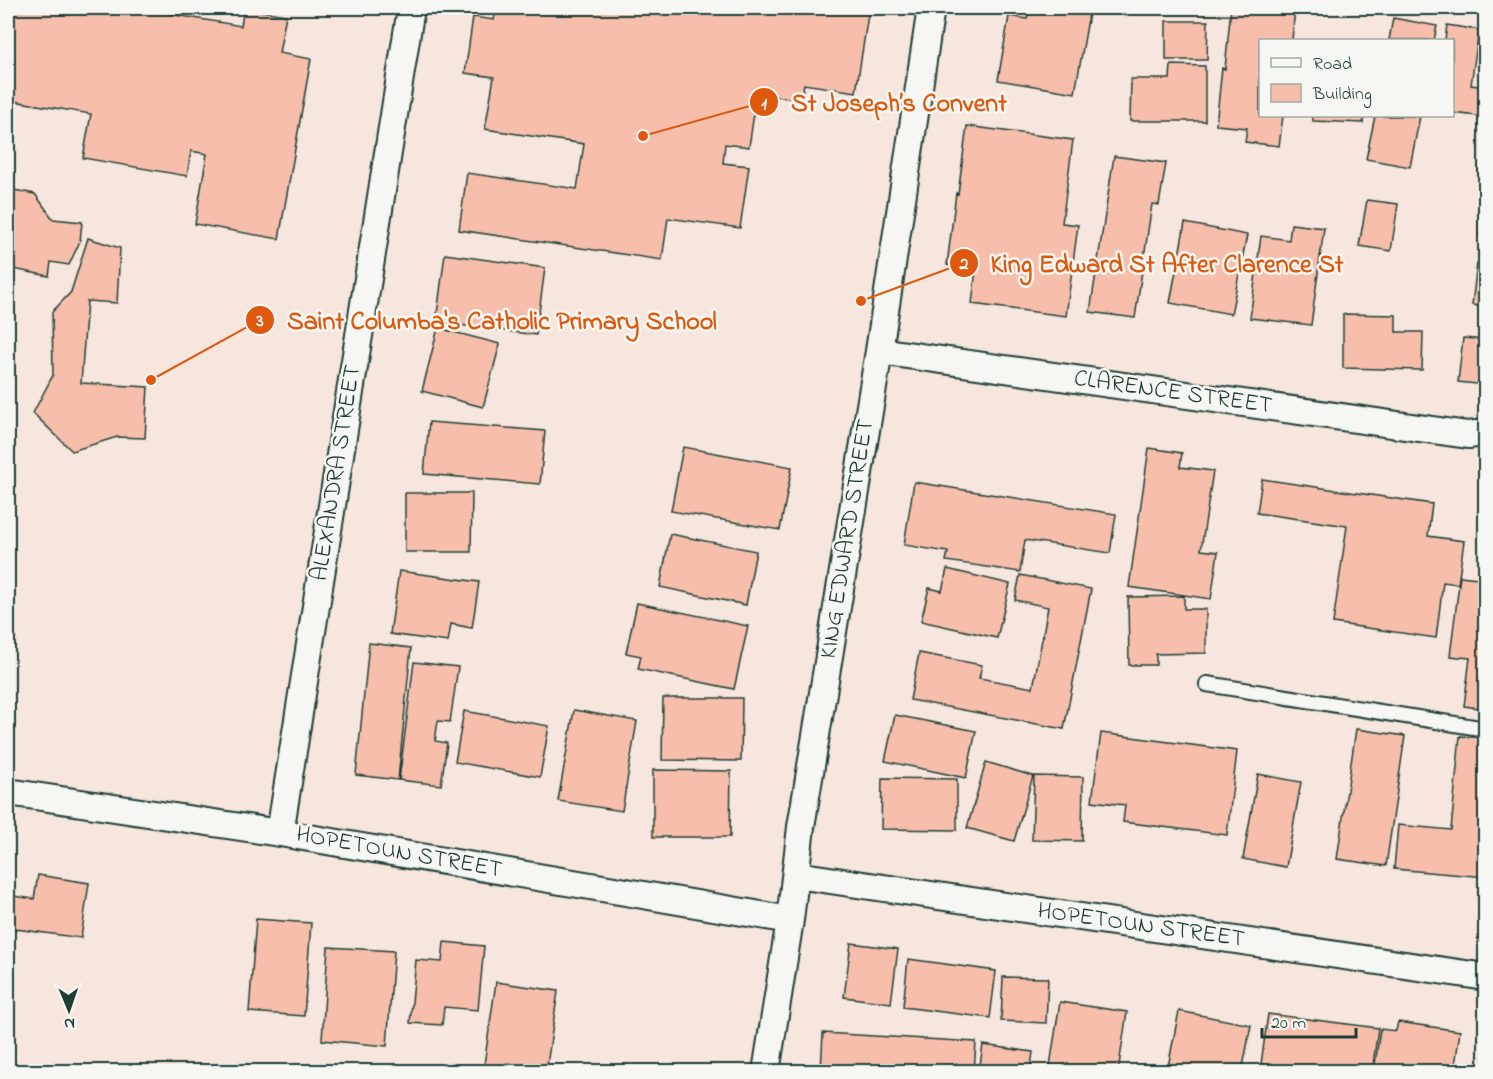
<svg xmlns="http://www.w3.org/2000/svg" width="1493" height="1079" viewBox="0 0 1493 1079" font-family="'Indie Flower',sans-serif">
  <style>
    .building { fill: #f7bfab; stroke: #1f3d34; stroke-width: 1.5 }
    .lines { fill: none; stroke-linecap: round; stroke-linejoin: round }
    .service-casing { stroke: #1f3d34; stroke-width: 18 }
    .minor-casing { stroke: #1f3d34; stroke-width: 30 }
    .service { stroke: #f6f6f2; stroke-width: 14 }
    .minor { stroke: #f6f6f2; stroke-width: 26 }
    .labels { text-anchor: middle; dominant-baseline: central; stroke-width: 5; stroke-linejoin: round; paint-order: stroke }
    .street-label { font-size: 24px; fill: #1f3d34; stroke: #f6f6f2 }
    .leader { fill: none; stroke: #de580e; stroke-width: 2 }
    .callout-dot { fill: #de580e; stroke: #f6f6f2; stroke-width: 2 }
    .mark-label { font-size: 18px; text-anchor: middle; font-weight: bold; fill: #fff }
    .callout-label { font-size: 26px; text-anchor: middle; font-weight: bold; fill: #de580e; stroke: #f6f6f2; stroke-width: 5; stroke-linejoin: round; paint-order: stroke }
  </style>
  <rect width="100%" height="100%" fill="#f6e6dd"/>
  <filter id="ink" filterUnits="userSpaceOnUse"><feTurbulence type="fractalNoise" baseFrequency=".0167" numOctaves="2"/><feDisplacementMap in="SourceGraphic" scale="12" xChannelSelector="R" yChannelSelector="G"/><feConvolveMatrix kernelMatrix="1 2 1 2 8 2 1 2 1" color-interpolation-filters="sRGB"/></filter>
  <g filter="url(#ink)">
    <!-- building -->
    <path class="building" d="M 8,8 L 134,8 L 241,26 L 244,8 L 286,15 L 279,53 L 311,59 L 279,239 L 195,224 L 207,154 L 191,151 L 187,176 L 83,158 L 91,114 L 8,100 Z
      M 496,8 L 869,8 L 856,92 L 804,84 L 801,100 L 757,93 L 749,147 L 725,144 L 723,163 L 749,166 L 740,228 L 668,218 L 662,260 L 459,230 L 467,173 L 577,189 L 584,144 L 485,129 L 494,77 L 465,73 L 473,17 L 494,20 Z
      M 1029,8 L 1090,8 L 1075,93 L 998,80 L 1009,16 L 1027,19 Z
      M 1231,8 L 1295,8 L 1292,40 L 1260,40 L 1260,116 L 1283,116 L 1279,146 L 1245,142 L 1247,128 L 1216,125 L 1222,68 L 1225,69 Z
      M 1393,18 L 1437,26 L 1434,40 L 1389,40 Z
      M 1166,21 L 1208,21 L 1207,60 L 1166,60 Z
      M 1447,25 L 1479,30 L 1471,85 L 1486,87 L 1486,117 L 1452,113 L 1452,40 L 1445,40 Z
      M 1171,65 L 1205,66 L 1205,121 L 1130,121 L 1131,79 L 1170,79 Z
      M 1313,116 L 1364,116 L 1363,123 L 1313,121 Z
      M 1375,116 L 1420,116 L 1410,167 L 1366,159 Z
      M 967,126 L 1073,140 L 1062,223 L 1078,225 L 1066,316 L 972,304 L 976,269 L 947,265 L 956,193 L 958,194 Z
      M 1114,156 L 1166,163 L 1159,205 L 1152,204 L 1135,318 L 1090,312 Z
      M 1486,188 L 1486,236 L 1479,235 Z
      M 14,190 L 35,194 L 53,219 L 82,222 L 80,241 L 69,265 L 51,262 L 49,276 L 8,268 L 8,202 Z
      M 1367,200 L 1398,204 L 1391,251 L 1359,246 Z
      M 1185,223 L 1247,235 L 1231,314 L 1170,303 Z
      M 1291,224 L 1324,228 L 1311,325 L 1250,318 L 1261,236 L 1289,240 Z
      M 88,238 L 120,248 L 117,303 L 87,301 L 81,383 L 148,387 L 145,438 L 117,437 L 72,451 L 33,413 L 53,375 L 52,312 L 71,292 Z
      M 445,254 L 545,268 L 536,335 L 436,322 Z
      M 1477,263 L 1486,264 L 1486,307 L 1472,305 Z
      M 1343,314 L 1396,315 L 1396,332 L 1423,332 L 1422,370 L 1343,368 Z
      M 438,328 L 500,344 L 483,407 L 422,391 Z
      M 1463,338 L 1486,340 L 1486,385 L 1458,382 Z
      M 429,422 L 545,431 L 540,484 L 424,474 Z
      M 683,447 L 792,467 L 780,530 L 671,511 Z
      M 1149,448 L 1182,453 L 1180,467 L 1213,471 L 1201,550 L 1218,552 L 1211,599 L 1129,587 Z
      M 1262,479 L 1432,504 L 1428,536 L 1464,541 L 1458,584 L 1443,582 L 1436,638 L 1333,623 L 1347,526 L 1257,513 Z
      M 914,482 L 1116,514 L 1110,553 L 1025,540 L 1020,572 L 946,561 L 948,552 L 904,545 Z
      M 405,493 L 472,493 L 471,552 L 405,552 Z
      M 670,534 L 756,551 L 746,605 L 660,587 Z
      M 947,569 L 1010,584 L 997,638 L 921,621 L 929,588 L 942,591 Z
      M 399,571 L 479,582 L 472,628 L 451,624 L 448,642 L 390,634 Z
      M 1020,575 L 1091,589 L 1064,729 L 910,700 L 919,653 L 982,665 L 979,678 L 1033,688 L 1048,607 L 1015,600 Z
      M 1460,576 L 1486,579 L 1486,709 L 1464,706 L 1470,658 L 1450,656 Z
      M 1184,596 L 1184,609 L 1206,609 L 1206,653 L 1156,654 L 1156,665 L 1129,665 L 1128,597 Z
      M 637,603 L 748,626 L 734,689 L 638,669 L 641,656 L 626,653 Z
      M 369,643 L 411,648 L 398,780 L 356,775 Z
      M 414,662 L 458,667 L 450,722 L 438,721 L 435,741 L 447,743 L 441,785 L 399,780 Z
      M 663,698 L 742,698 L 741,761 L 662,760 Z
      M 574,710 L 637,721 L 622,811 L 558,801 Z
      M 464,711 L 549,726 L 540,777 L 455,762 Z
      M 895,715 L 976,731 L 966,778 L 885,761 Z
      M 1356,729 L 1405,736 L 1386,866 L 1337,859 Z
      M 1101,733 L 1237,751 L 1227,835 L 1123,822 L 1125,805 L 1092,801 Z
      M 1460,736 L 1486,738 L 1486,877 L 1394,869 L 1398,825 L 1451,830 Z
      M 986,762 L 1033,776 L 1014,841 L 967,828 Z
      M 653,770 L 731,771 L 730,837 L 653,837 Z
      M 1258,774 L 1301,782 L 1286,867 L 1243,859 Z
      M 1034,776 L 1083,777 L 1082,841 L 1032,840 Z
      M 882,778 L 957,779 L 957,830 L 881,829 Z
      M 38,875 L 89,883 L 81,938 L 9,928 L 14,896 L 34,899 Z
      M 256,919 L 311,923 L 304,1016 L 249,1012 Z
      M 444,942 L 484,946 L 478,1010 L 444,1007 L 442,1025 L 410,1023 L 416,960 L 442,962 Z
      M 851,943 L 898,949 L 891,1003 L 844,997 Z
      M 328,947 L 394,951 L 387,1046 L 322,1040 Z
      M 908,959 L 996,971 L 990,1018 L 903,1007 Z
      M 1003,977 L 1048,978 L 1046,1023 L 1001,1021 Z
      M 496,982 L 558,991 L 546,1072 L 483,1072 Z
      M 1060,1002 L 1127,1012 L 1118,1072 L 1049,1072 Z
      M 1179,1011 L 1251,1025 L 1242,1072 L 1167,1072 Z
      M 1268,1014 L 1378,1028 L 1372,1072 L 1319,1072 L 1261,1064 Z
      M 1398,1022 L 1460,1031 L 1454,1072 L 1374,1072 L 1380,1029 L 1396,1031 Z
      M 823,1033 L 976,1042 L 974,1072 L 821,1072 Z
      M 983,1045 L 1033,1052 L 1030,1072 L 979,1072 Z"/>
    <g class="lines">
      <!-- service casing -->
      <g class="service-casing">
        <path id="service" d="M 1207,684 L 1486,729"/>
      </g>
      <!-- minor casing -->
      <g class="minor-casing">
        <path id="minor" d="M 879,351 L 1468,435 L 1486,433
          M 8,792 L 280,833 L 790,920
          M 280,833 L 411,8
          M 796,875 L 1486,977
          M 766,1072 L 790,920 L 801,827 L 879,351 L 931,8"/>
      </g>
      <!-- service -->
      <use href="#service" class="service"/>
      <!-- minor -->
      <use href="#minor" class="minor"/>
    </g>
  </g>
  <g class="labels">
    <!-- street labels -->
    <g class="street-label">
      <text transform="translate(1173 393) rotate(8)">CLARENCE STREET</text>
      <text transform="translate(337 473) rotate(-81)">ALEXANDRA STREET</text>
      <text transform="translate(848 539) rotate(-81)">KING EDWARD STREET</text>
      <text transform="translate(399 853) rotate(10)">HOPETOUN STREET</text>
      <text transform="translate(1141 926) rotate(8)">HOPETOUN STREET</text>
    </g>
  </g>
  <!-- callouts -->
  <path class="leader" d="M643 136L764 102M861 301L964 263M151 380L260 320"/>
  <g class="callout-dot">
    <circle cx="643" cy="136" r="6"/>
    <circle cx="861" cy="301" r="6"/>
    <circle cx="151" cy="380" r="6"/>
    <circle cx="764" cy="102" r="15"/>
    <circle cx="964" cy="263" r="15"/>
    <circle cx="260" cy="320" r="15"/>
  </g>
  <g class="mark-label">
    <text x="764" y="109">1</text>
    <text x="964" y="269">2</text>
    <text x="260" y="326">3</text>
  </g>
  <g class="callout-label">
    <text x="899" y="111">St Joseph’s Convent</text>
    <text x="1167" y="272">King Edward St After Clarence St</text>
    <text x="502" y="329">Saint Columba's Catholic Primary School</text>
  </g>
  <!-- margin -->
  <rect width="1493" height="1079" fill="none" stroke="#f6f6f2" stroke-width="30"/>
  <rect x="15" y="15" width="1463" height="1049" fill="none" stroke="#1f3d34" stroke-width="2" filter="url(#ink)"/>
  <!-- legend -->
  <rect x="1259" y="39" width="195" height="78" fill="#f6f6f2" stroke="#a0aca6" stroke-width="1.5"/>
  <rect x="1271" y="58" width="30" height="9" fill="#f6f6f2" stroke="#a0aca6" stroke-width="1.5"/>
  <text x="1313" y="69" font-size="18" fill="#1f3d34">Road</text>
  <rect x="1271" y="84" width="30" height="18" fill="#f7bfab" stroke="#a0aca6" stroke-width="1.5"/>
  <text x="1313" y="99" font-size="18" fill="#1f3d34">Building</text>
  <!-- north arrow -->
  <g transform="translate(69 1010) rotate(178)" stroke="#f6f6f2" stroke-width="4.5" paint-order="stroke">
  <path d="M0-4.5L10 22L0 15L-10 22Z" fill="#1f3d34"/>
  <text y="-9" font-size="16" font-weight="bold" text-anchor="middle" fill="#1f3d34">N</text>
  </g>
  <!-- scale -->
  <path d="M1262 1028v9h94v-9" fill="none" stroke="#1f3d34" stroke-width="3"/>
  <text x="1271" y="1028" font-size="18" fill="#1f3d34" stroke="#f6f6f2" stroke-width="4.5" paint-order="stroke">20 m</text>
</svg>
